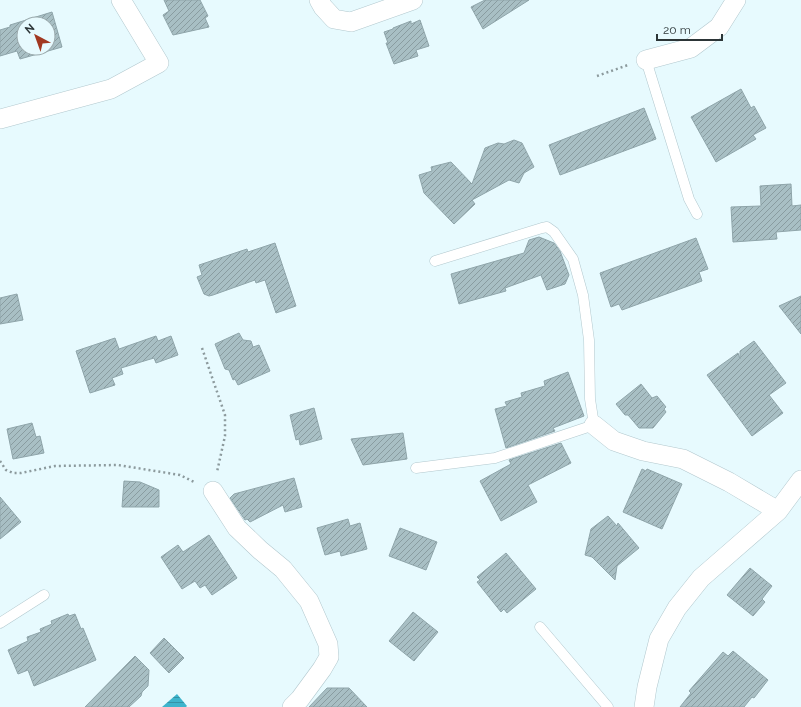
<svg xmlns="http://www.w3.org/2000/svg" width="801" height="707" viewBox="0 0 801 707" font-family="Raleway,sans-serif">
  <style>
    .water { fill: url(#water-rules) }
    .building { fill: url(#building-hatch); stroke: #8fa5aa; fill-rule: evenodd }
    .lines { fill: none; stroke-linecap: round; stroke-linejoin: round }
    .service-casing { stroke: #b2c8ce; stroke-width: 11 }
    .minor-casing { stroke: #b2c8ce; stroke-width: 20 }
    .path { stroke: #8c9a9d; stroke-width: 2.5; stroke-dasharray: 2 3; stroke-linecap: butt }
    .service { stroke: #fff; stroke-width: 10 }
    .minor { stroke: #fff; stroke-width: 19 }
  </style>
  <defs>
    <pattern id="water-rules" width="6" height="5" patternUnits="userSpaceOnUse"><rect width="6" height="5" fill="#3db4cc"/><path d="M0 2.5h6" fill="none" stroke="#3393a6"/></pattern>
    <pattern id="building-hatch" width="6" height="6" patternUnits="userSpaceOnUse"><rect width="6" height="6" fill="#a8bfc4"/><path d="M-1 1l2-2M0 6l6-6M5 7l2-2" fill="none" stroke="#899ca0"/></pattern>
  </defs>
  <rect width="100%" height="100%" fill="#e7fafe"/>
  <!-- water -->
  <path class="water" d="M 177,694 L 187,706 L 186,707 L 162,707 Z"/>
  <!-- building -->
  <path class="building" d="M 164,0 L 200,0 L 208,16 L 205,18 L 209,27 L 173,35 L 163,15 L 169,11 Z
    M 485,0 L 529,0 L 483,29 L 471,7 Z
    M 52,12 L 62,47 L 20,59 L 17,51 L 0,56 L 0,30 L 10,27 L 10,25 ZM 24,24 L 48,24 L 48,48 L 24,48 Z
    M 420,20 L 429,46 L 416,50 L 418,56 L 394,64 L 386,43 L 388,43 L 384,32 L 393,29 L 393,28 L 411,21 L 411,24 Z
    M 741,89 L 751,108 L 754,106 L 766,128 L 753,135 L 756,139 L 716,162 L 691,117 Z
    M 644,108 L 656,139 L 560,175 L 549,145 Z
    M 514,140 L 522,143 L 534,167 L 524,173 L 519,183 L 509,180 L 472,200 L 475,204 L 454,224 L 424,193 L 419,175 L 432,171 L 431,167 L 451,162 L 472,184 L 485,148 L 498,143 L 504,144 Z
    M 791,184 L 792,206 L 801,205 L 801,230 L 776,232 L 777,239 L 733,242 L 731,207 L 761,206 L 760,186 Z
    M 539,237 L 554,243 L 560,251 L 569,275 L 565,284 L 547,290 L 541,275 L 505,288 L 506,291 L 459,304 L 451,274 L 524,253 L 529,240 Z
    M 696,238 L 708,269 L 699,272 L 702,281 L 622,310 L 619,304 L 611,307 L 600,273 Z
    M 275,243 L 296,306 L 276,313 L 265,280 L 256,283 L 255,280 L 213,295 L 209,296 L 204,294 L 197,277 L 202,275 L 199,265 L 247,249 L 248,252 Z
    M 17,294 L 23,320 L 0,324 L 0,298 Z
    M 801,296 L 801,334 L 779,306 Z
    M 239,333 L 243,340 L 251,341 L 253,347 L 259,345 L 270,371 L 238,385 L 235,379 L 233,380 L 229,370 L 225,369 L 215,344 Z
    M 156,336 L 158,341 L 171,336 L 178,355 L 156,363 L 154,358 L 121,368 L 123,374 L 112,378 L 115,385 L 90,393 L 76,351 L 115,338 L 119,349 Z
    M 754,341 L 786,383 L 769,395 L 783,413 L 752,436 L 707,375 L 738,353 L 740,359 L 740,351 Z
    M 568,372 L 584,416 L 553,428 L 555,431 L 506,448 L 495,409 L 507,406 L 505,402 L 522,397 L 521,393 L 545,386 L 544,381 Z
    M 641,384 L 652,398 L 657,396 L 666,407 L 664,409 L 666,412 L 653,428 L 639,428 L 628,415 L 625,415 L 616,404 Z
    M 314,408 L 322,439 L 300,445 L 299,439 L 296,440 L 290,415 Z
    M 32,423 L 36,437 L 40,436 L 44,453 L 13,459 L 7,429 Z
    M 403,433 L 407,459 L 363,465 L 351,439 Z
    M 561,443 L 571,463 L 528,485 L 537,502 L 501,521 L 480,481 L 511,464 L 509,460 Z
    M 642,469 L 646,471 L 647,469 L 682,484 L 662,529 L 623,512 Z
    M 294,478 L 302,507 L 285,512 L 283,505 L 250,522 L 247,519 L 245,520 L 230,498 L 234,494 Z
    M 124,481 L 140,482 L 159,490 L 159,507 L 122,507 Z
    M 0,497 L 21,522 L 0,539 Z
    M 608,516 L 617,526 L 618,523 L 639,548 L 617,566 L 615,580 L 592,557 L 585,555 L 591,529 Z
    M 348,519 L 350,526 L 360,523 L 367,549 L 341,556 L 340,551 L 325,555 L 317,528 Z
    M 400,528 L 437,542 L 426,570 L 389,556 Z
    M 209,535 L 237,578 L 212,595 L 205,585 L 200,588 L 195,581 L 182,589 L 161,557 L 178,545 L 183,552 Z
    M 506,553 L 536,589 L 507,613 L 504,609 L 501,612 L 477,582 L 480,580 L 477,577 Z
    M 750,568 L 772,586 L 762,599 L 765,602 L 753,616 L 727,595 Z
    M 413,612 L 438,632 L 414,661 L 389,641 Z
    M 68,614 L 69,616 L 75,614 L 81,629 L 83,628 L 96,660 L 34,686 L 28,670 L 18,674 L 8,650 L 28,641 L 27,637 L 41,632 L 40,629 L 52,624 L 51,621 Z
    M 164,638 L 184,658 L 169,673 L 150,653 Z
    M 733,651 L 768,680 L 754,698 L 752,697 L 744,707 L 680,707 L 691,693 L 689,691 L 723,652 L 728,656 Z
    M 135,656 L 149,670 L 148,686 L 142,692 L 141,696 L 129,707 L 85,707 Z
    M 327,688 L 349,688 L 367,707 L 309,707 Z"/>
  <g class="lines">
    <!-- service casing -->
    <g class="service-casing">
      <path id="service" d="M 646,60 L 689,199 L 697,214
        M 416,468 L 495,458 L 594,425 L 590,399 L 589,340 L 583,295 L 573,259 L 554,232 L 547,227 L 542,228 L 435,261
        M 0,623 L 44,595
        M 540,627 L 608,707"/>
    </g>
    <!-- minor casing -->
    <g class="minor-casing">
      <path id="minor" d="M 319,0 L 323,7 L 334,19 L 351,22 L 413,0
        M 646,60 L 691,48 L 719,27 L 736,0
        M 0,119 L 111,89 L 159,63 L 121,0
        M 594,425 L 614,441 L 643,451 L 683,459 L 729,482 L 778,511
        M 213,491 L 237,528 L 260,550 L 283,569 L 309,601 L 328,644 L 329,657 L 322,669 L 300,699 L 292,707
        M 644,707 L 647,687 L 659,639 L 677,608 L 701,578 L 778,511 L 801,480"/>
    </g>
    <!-- path -->
    <path class="path" d="M 597,76 L 628,65
      M 202,348 L 225,415 L 225,436 L 217,472
      M 0,461 L 6,470 L 13,473 L 21,473 L 55,466 L 118,465 L 180,475 L 196,483"/>
    <!-- service -->
    <use href="#service" class="service"/>
    <!-- minor -->
    <use href="#minor" class="minor"/>
  </g>
  <!-- north arrow -->
  <g transform="translate(36 36) rotate(319)"><circle r="19" fill="#e7fafe" stroke="#9cabae"/>
  <path d="M0-3L7 15L0 10L-7 15Z" fill="#a13821"/>
  <text y="-6" font-size="11" font-weight="bold" text-anchor="middle" fill="#2c3537">N</text>
  </g>
  <!-- scale -->
  <path d="M657 34v6h65v-6" fill="none" stroke="#2c3537" stroke-width="2"/>
  <text x="663" y="34" font-size="12" fill="#2c3537" stroke="#e7fafe" stroke-width="3" paint-order="stroke">20 m</text>
</svg>
